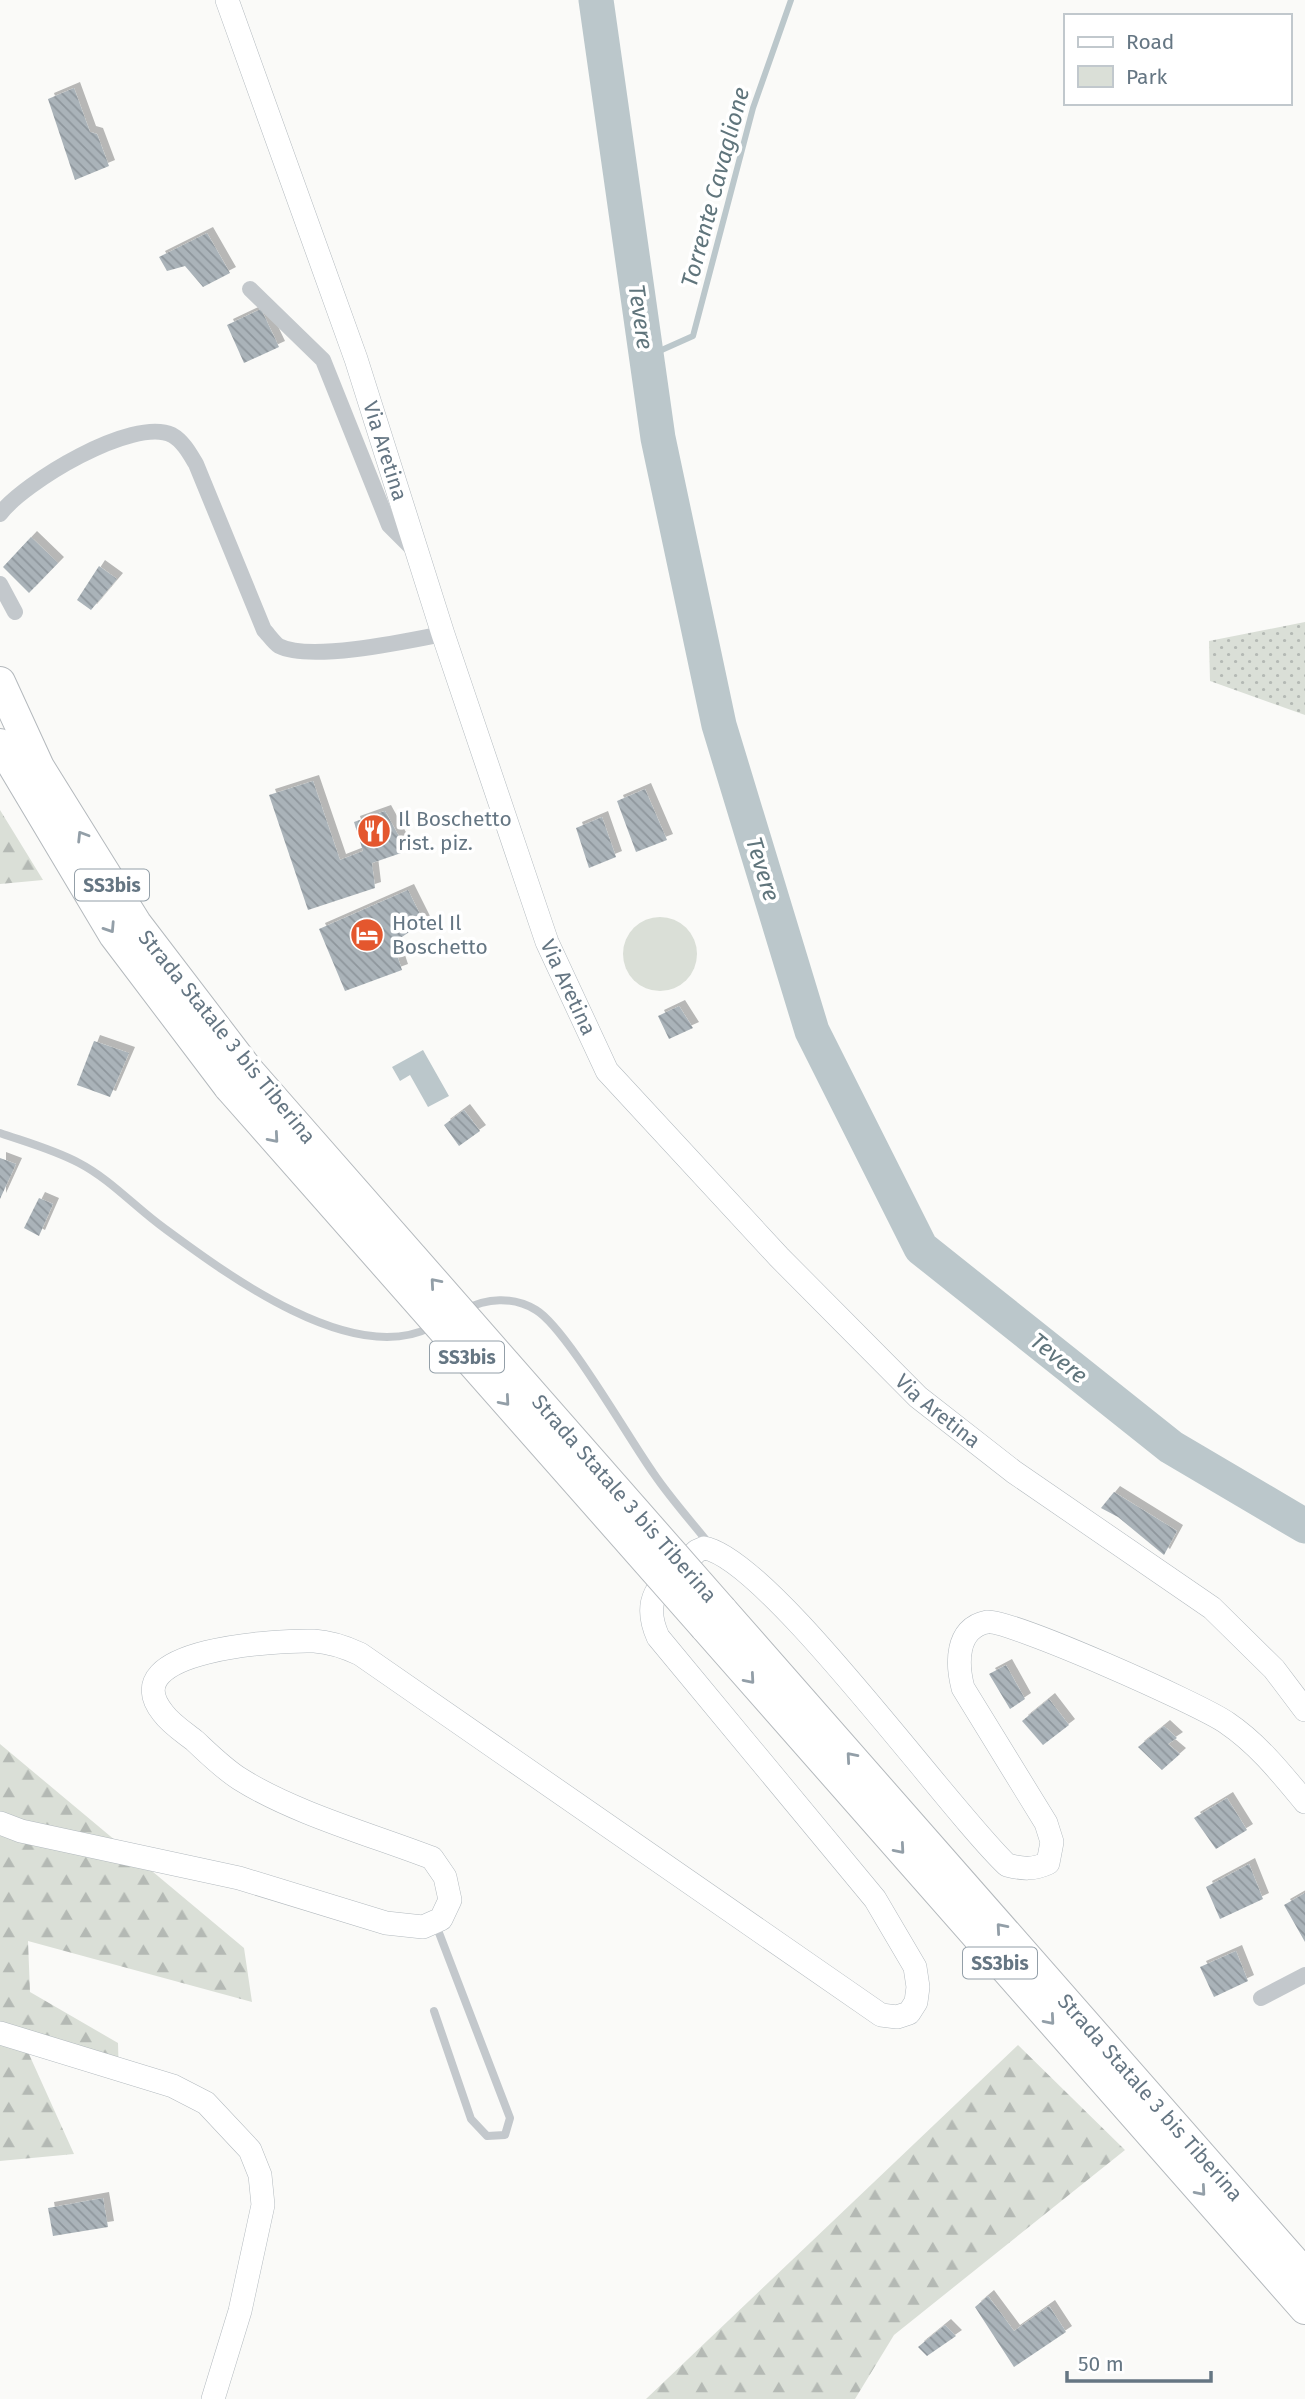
<svg xmlns="http://www.w3.org/2000/svg" width="1305" height="2399" viewBox="0 0 1305 2399" font-family="'Fira Sans',sans-serif">
  <style>
    .green { fill: url(#green-dots) }
    .forest { fill: url(#forest-firs) }
    .pitch { fill: #dadfd7 }
    .water { fill: #bbc7cb }
    .lines { fill: none; stroke-linecap: round; stroke-linejoin: round }
    .stream { stroke: #bbc7cb; stroke-width: 6 }
    .river { stroke: #bbc7cb; stroke-width: 35 }
    .building { fill: url(#building-back-hatch); filter: url(#shadow) }
    .secondary-casing { stroke: #b3babf; stroke-width: 24 }
    .highway-casing { stroke: #b4b9bd; stroke-width: 32 }
    .lane { stroke: #c3c8cc; stroke-width: 8 }
    .street { stroke: #c3c8cc; stroke-width: 16 }
    .secondary { stroke: #fff; stroke-width: 23 }
    .highway { stroke: #fff; stroke-width: 30 }
    .highway-bridge-casing { stroke: #b4b9bd; stroke-width: 32; stroke-linecap: butt }
    .highway-bridge { stroke: #fff; stroke-width: 30 }
    .oneway { stroke: #939fa8 }
    .labels { text-anchor: middle; dominant-baseline: central; stroke-width: 7; stroke-linejoin: round; paint-order: stroke }
    .shield { fill: #fff; stroke: #939fa8; stroke-width: 2 }
    .shield-label { font-size: 19px; font-weight: bold; fill: #657683 }
    .street-label { font-size: 21px; fill: #657683; stroke: #fff }
    .poi-label { font-size: 21px; fill: #657683; stroke: #fff; text-anchor: start }
    .water-label { font-size: 23px; font-style: italic; fill: #60757c; stroke: #fff }
  </style>
  <defs>
    <pattern id="green-dots" width="8" height="8" patternUnits="userSpaceOnUse" patternTransform="scale(1.75)"><rect width="8" height="8" fill="#dadfd7"/><path d="M2 2h.1M6 6h.1" fill="none" stroke="#b4b9b4" stroke-width="1.8" stroke-linecap="round"/></pattern>
    <pattern id="forest-firs" width="22" height="20" patternUnits="userSpaceOnUse" patternTransform="scale(1.75)"><rect width="22" height="20" fill="#dadfd7"/><path d="M5 1l3.5 6h-7zM16 11l3.5 6h-7z" fill="#b4b9b4"/></pattern>
    <pattern id="building-back-hatch" width="6" height="6" patternUnits="userSpaceOnUse" patternTransform="scale(1.75)"><rect width="6" height="6" fill="#aab3b9"/><path d="M-1 5l2 2M0 0l6 6M5-1l2 2" fill="none" stroke="#8e969c"/></pattern>
    <filter id="shadow"><feDropShadow dx="6" dy="-6" stdDeviation="0" flood-color="#0004"/></filter>
  </defs>
  <rect width="100%" height="100%" fill="#fafaf8"/>
  <!-- green -->
  <path class="green" d="M 1305,622 L 1305,715 L 1210,681 L 1209,641 Z"/>
  <!-- forest -->
  <path class="forest" d="M 0,810 L 43,880 L 0,884 Z
    M 0,1744 L 244,1948 L 252,2002 L 28,1941 L 30,1992 L 118,2043 L 119,2081 L 28,2052 L 74,2154 L 0,2161 Z
    M 1018,2045 L 1125,2150 L 894,2335 L 855,2399 L 646,2399 Z"/>
  <!-- pitch -->
  <path class="pitch" d="M623 954a37 37 0 1 1 74 0a37 37 0 1 1-74 0Z"/>
  <!-- water -->
  <path class="water" d="M 423,1050 L 449,1096 L 428,1107 L 410,1075 L 400,1081 L 392,1067 Z"/>
  <g class="lines">
    <!-- stream -->
    <path class="stream" d="M 646,357 L 693,336 L 753,108 L 791,0"/>
    <!-- river -->
    <path class="river" d="M 596,0 L 658,438 L 719,725 L 812,1031 L 921,1248 L 1171,1447 L 1305,1526"/>
  </g>
  <!-- building -->
  <path class="building" d="M 74,88 L 90,132 L 97,134 L 109,166 L 75,180 L 48,99 Z
    M 207,233 L 230,273 L 203,287 L 185,266 L 167,271 L 159,257 Z
    M 261,309 L 279,347 L 244,363 L 227,325 Z
    M 31,537 L 58,563 L 29,593 L 3,567 Z
    M 99,566 L 117,579 L 91,610 L 77,600 Z
    M 313,781 L 340,860 L 363,851 L 354,822 L 385,811 L 407,851 L 372,863 L 375,888 L 308,910 L 269,795 Z
    M 645,789 L 667,840 L 636,852 L 617,801 Z
    M 602,817 L 616,857 L 589,868 L 576,828 Z
    M 408,890 L 424,922 L 393,943 L 402,970 L 345,991 L 319,929 Z
    M 679,1006 L 693,1028 L 669,1039 L 658,1016 Z
    M 94,1041 L 129,1053 L 110,1097 L 77,1085 Z
    M 464,1110 L 480,1131 L 459,1146 L 444,1125 Z
    M 0,1158 L 16,1164 L 0,1199 Z
    M 39,1198 L 53,1204 L 39,1236 L 24,1228 Z
    M 1114,1492 L 1177,1531 L 1164,1555 L 1118,1517 L 1101,1508 Z
    M 1006,1665 L 1025,1699 L 1010,1709 L 989,1674 Z
    M 1049,1699 L 1069,1725 L 1043,1745 L 1022,1721 Z
    M 1164,1726 L 1177,1738 L 1168,1744 L 1180,1754 L 1162,1770 L 1138,1747 Z
    M 1227,1798 L 1247,1830 L 1216,1849 L 1194,1818 Z
    M 1249,1864 L 1263,1899 L 1220,1919 L 1206,1887 Z
    M 1305,1893 L 1305,1942 L 1284,1905 Z
    M 1236,1951 L 1248,1981 L 1214,1997 L 1200,1967 Z
    M 103,2198 L 108,2227 L 53,2236 L 48,2208 Z
    M 988,2296 L 1014,2331 L 1049,2306 L 1066,2332 L 1014,2367 L 975,2307 Z
    M 945,2325 L 956,2336 L 927,2356 L 918,2347 Z"/>
  <g class="lines">
    <!-- secondary casing -->
    <g class="secondary-casing">
      <g id="secondary">
        <path id="s1" d="M 227,0 L 356,359 L 443,634 L 547,942 L 607,1071 L 779,1257 L 918,1397 L 1014,1472 L 1212,1608 L 1274,1669 L 1305,1710"/>
        <path d="M 0,1823 L 21,1831 L 239,1878 L 386,1923 L 423,1927 L 441,1919 L 450,1900 L 445,1877 L 432,1858 C 372,1835 294,1813 240,1779 C 224,1769 209,1754 195,1741 C 185,1733 171,1724 163,1713 C 111,1648 282,1640 314,1641 C 331,1642 345,1647 360,1654 L 881,2015 L 897,2017 L 909,2013 L 916,2002 L 918,1987 L 915,1967 L 875,1899 L 658,1637 C 638,1592 668,1579 697,1551 L 704,1548 C 768,1558 947,1808 1007,1865 C 1023,1869 1033,1870 1048,1863 L 1052,1842 L 1046,1823 L 963,1688 C 957,1665 955,1628 987,1622 C 1009,1619 1202,1705 1227,1723 C 1258,1744 1281,1773 1305,1802"/>
        <path d="M 0,2033 L 173,2086 L 206,2103 L 250,2150 L 260,2175 L 263,2205 L 240,2311 L 213,2399"/>
      </g>
    </g>
    <!-- highway casing -->
    <g class="highway-casing">
      <g id="highway">
        <path d="M 0,682 L 39,767 L 136,923 L 249,1071"/>
        <path d="M 0,744 L 114,935 L 229,1087"/>
        <path id="s2" d="M 722,1610 L 1305,2274"/>
        <path d="M 705,1627 L 1305,2309"/>
      </g>
    </g>
    <!-- lane -->
    <path class="lane" d="M 0,1133 C 26,1142 55,1150 79,1163 C 110,1179 136,1208 164,1228 C 225,1273 352,1368 431,1327
      M 464,1310 C 486,1298 513,1296 536,1310 C 566,1328 629,1439 654,1474 C 671,1499 691,1521 710,1545
      M 434,2011 L 471,2119 L 487,2136 L 505,2135 L 510,2118 L 436,1925"/>
    <!-- street -->
    <path class="street" d="M 250,289 L 323,360 L 389,525 L 415,551
      M 0,514 C 23,483 133,416 172,435 C 183,441 190,454 196,464 L 264,630 C 268,634 274,643 279,646 C 310,662 408,641 443,634
      M 0,584 L 15,612
      M 1261,1998 L 1305,1975"/>
    <!-- secondary -->
    <use href="#secondary" class="secondary"/>
    <!-- highway -->
    <use href="#highway" class="highway"/>
    <!-- highway-bridge casing -->
    <g class="highway-bridge-casing">
      <g id="highway-bridge">
        <path id="s3" d="M 249,1071 L 722,1610"/>
        <path d="M 229,1087 L 705,1627"/>
      </g>
    </g>
    <!-- highway-bridge -->
    <use href="#highway-bridge" class="highway-bridge"/>
  </g>
  <!-- one-way arrows -->
  <defs><path id="oneway-chevron" d="M-2-3.5L2.5 0L-2 3.5" fill="none" stroke-width="1.6" stroke-linecap="round" stroke-linejoin="round" transform="scale(1.75)"/></defs>
  <g class="oneway">
    <use href="#oneway-chevron" transform="translate(82 836) rotate(-122)"/>
    <use href="#oneway-chevron" transform="translate(110 928) rotate(57)"/>
    <use href="#oneway-chevron" transform="translate(274 1138) rotate(49)"/>
    <use href="#oneway-chevron" transform="translate(435 1283) rotate(-131)"/>
    <use href="#oneway-chevron" transform="translate(505 1401) rotate(49)"/>
    <use href="#oneway-chevron" transform="translate(750 1679) rotate(49)"/>
    <use href="#oneway-chevron" transform="translate(851 1757) rotate(-131)"/>
    <use href="#oneway-chevron" transform="translate(900 1849) rotate(49)"/>
    <use href="#oneway-chevron" transform="translate(1001 1928) rotate(-131)"/>
    <use href="#oneway-chevron" transform="translate(1050 2020) rotate(49)"/>
    <use href="#oneway-chevron" transform="translate(1201 2191) rotate(49)"/>
  </g>
  <!-- icons -->
  <defs>
    <g id="restaurant-disc" transform="scale(1.75)"><circle r="9.5" fill="#e4572e" stroke="#fff"/><path d="M-5-6h1v4h1v-4h1v4h1v-4h1v5L-1.5 .5V6h-2V.5L-5-1ZM5-6V6H3V1.5H1.5Q1.5-4 5-6Z" fill="#fff"/></g>
    <g id="hotel-disc" transform="scale(1.75)"><circle r="9.5" fill="#e4572e" stroke="#fff"/><path d="M-6-4.5h1.5V1H6V5H4.5V3h-9V5H-6ZM-4 0a1.8 1.8 0 1 1 3.6 0ZM.5 0V-2.5h3Q6-2.5 6 0Z" fill="#fff"/></g>
  </defs>
  <g fill-rule="evenodd">
    <use href="#restaurant-disc" x="374" y="831"/>
    <use href="#hotel-disc" x="367" y="935"/>
  </g>
  <g class="labels">
    <!-- shield labels -->
    <g class="shield">
      <rect x="75" y="869.5" width="74" height="31" rx="5"/>
      <rect x="430" y="1341.5" width="74" height="31" rx="5"/>
      <rect x="963" y="1947.5" width="74" height="31" rx="5"/>
    </g>
    <g class="shield-label">
      <text x="112" y="885">SS3bis</text>
      <text x="467" y="1357">SS3bis</text>
      <text x="1000" y="1963">SS3bis</text>
    </g>
    <!-- street labels -->
    <g class="street-label">
      <text stroke="none"><textPath href="#s1" startOffset="478">Via Aretina</textPath></text>
      <text stroke="none"><textPath href="#s1" startOffset="1045">Via Aretina</textPath></text>
      <text transform="translate(227 1037) rotate(51)">Strada Statale 3 bis Tiberina</text>
      <text stroke="none"><textPath href="#s1" startOffset="1612">Via Aretina</textPath></text>
      <text stroke="none"><textPath href="#s3" startOffset="569">Strada Statale 3 bis Tiberina</textPath></text>
      <text stroke="none"><textPath href="#s2" startOffset="649">Strada Statale 3 bis Tiberina</textPath></text>
    </g>
    <!-- poi labels -->
    <g class="poi-label">
      <text x="398" y="819">Il Boschetto<tspan x="398" dy="24">rist. piz.</tspan></text>
      <text x="392" y="923">Hotel Il<tspan x="392" dy="24">Boschetto</tspan></text>
    </g>
    <!-- water labels -->
    <g class="water-label">
      <text transform="translate(715 187) rotate(-75)">Torrente Cavaglione</text>
      <text transform="translate(641 317) rotate(82)">Tevere</text>
      <text transform="translate(763 869) rotate(73)">Tevere</text>
      <text transform="translate(1059 1358) rotate(39)">Tevere</text>
    </g>
  </g>
  <!-- legend -->
  <rect x="1064" y="14" width="228" height="91" fill="#ffffff" stroke="#c1c8cd" stroke-width="2"/>
  <rect x="1078" y="37" width="35" height="10" fill="#ffffff" stroke="#c1c8cd" stroke-width="2"/>
  <text x="1126" y="49" font-size="21" fill="#657683">Road</text>
  <rect x="1078" y="66" width="35" height="21" fill="#dadfd7" stroke="#c1c8cd" stroke-width="2"/>
  <text x="1126" y="84" font-size="21" fill="#657683">Park</text>
  <!-- scale -->
  <path d="M1067 2371v10h144v-10" fill="none" stroke="#657683" stroke-width="3.5"/>
  <text x="1078" y="2371" font-size="21" fill="#657683" stroke="#ffffff" stroke-width="5" paint-order="stroke">50 m</text>
</svg>
